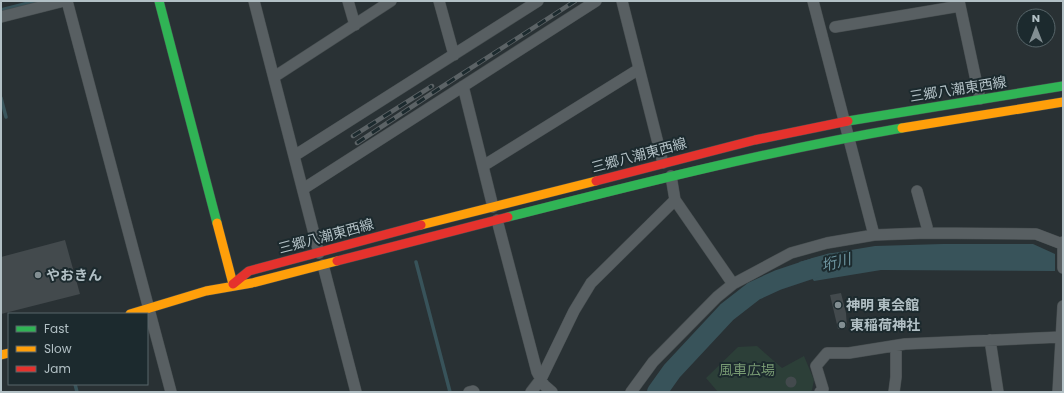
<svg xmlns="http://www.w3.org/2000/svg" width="1064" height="393" viewBox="0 0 1064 393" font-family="Poppins,'Noto Sans JP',sans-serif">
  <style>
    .green { fill: #2c3f38 }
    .water { fill: #38535a }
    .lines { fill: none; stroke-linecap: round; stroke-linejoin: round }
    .stream { stroke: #38535a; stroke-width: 3.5 }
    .river { stroke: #38535a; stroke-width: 20 }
    .building { fill: #434a4d }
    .street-casing { stroke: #464d4f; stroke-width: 12 }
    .fast-casing { stroke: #464d4f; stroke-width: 10 }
    .slow-casing { stroke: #464d4f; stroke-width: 10 }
    .jam-casing { stroke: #464d4f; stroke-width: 10 }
    .street { stroke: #585f62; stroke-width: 11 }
    .fast { stroke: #30b455; stroke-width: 9 }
    .slow { stroke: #ff9f0a; stroke-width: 9 }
    .jam { stroke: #e5322d; stroke-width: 9 }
    .rail-casing { stroke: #5c6366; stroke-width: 4.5 }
    .rail { stroke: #1c2a2e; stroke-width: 3; stroke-dasharray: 9; stroke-linecap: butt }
    .poi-dot { fill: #828e92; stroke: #1c2a2e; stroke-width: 1.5 }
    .labels { text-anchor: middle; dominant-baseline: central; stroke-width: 4; stroke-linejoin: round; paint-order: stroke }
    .street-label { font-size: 14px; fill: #b2c0c5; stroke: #1c2a2e }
    .poi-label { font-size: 14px; font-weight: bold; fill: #b2c0c5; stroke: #1c2a2e; text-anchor: start }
    .park-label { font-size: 14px; fill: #779972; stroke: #1c2a2e }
    .water-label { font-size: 15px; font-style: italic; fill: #6e96a1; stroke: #1c2a2e }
  </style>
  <rect width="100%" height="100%" fill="#293134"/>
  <!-- green -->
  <path class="green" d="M 757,346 L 782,368 L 804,356 L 814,380 L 812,390 L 810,392 L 718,392 L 706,378 L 738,347 Z"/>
  <!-- water -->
  <path class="water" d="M 943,244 L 1033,244 L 1055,254 L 1055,271 L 881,270 L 814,281 L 799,262 L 833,253 L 875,246 Z"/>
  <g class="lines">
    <!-- stream -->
    <path class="stream" d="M 1,10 L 36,1
      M 1,98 L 6,117
      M 416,262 L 450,392
      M 75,384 L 77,392"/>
    <!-- river -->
    <path class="river" d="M 657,392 L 672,371 L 727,312 L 754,291 L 778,280 L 814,268 L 832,263"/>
  </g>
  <!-- building -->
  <path class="building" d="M 65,240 L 80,294 L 1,314 L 1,257 Z
    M 841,293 L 846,313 L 847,327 L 838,329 L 830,295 Z
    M785.5 382a5.5 5.5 0 1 1 11 0a5.5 5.5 0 1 1-11 0Z"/>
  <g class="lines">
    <!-- street casing -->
    <g class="street-casing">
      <path id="street" d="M 67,1 L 171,392
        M 254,1 L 319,253
        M 348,1 L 355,25
        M 439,1 L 454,55
        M 622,1 L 663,163
        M 813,1 L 874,235
        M 959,1 L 980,99
        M 1,17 L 64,1
        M 835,27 L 960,6
        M 274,77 L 391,1
        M 463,86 L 493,207
        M 294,156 L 538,1
        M 483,166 L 639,69
        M 671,176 L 675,200 L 733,284
        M 303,189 L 596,1
        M 917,191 L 927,227 L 926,233
        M 497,220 L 537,372 L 544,385 L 552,392
        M 1063,242 L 1063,268
        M 323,265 L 356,392
        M 990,340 L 998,392
        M 469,392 L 473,391 L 474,392
        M 531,392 L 541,379 L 574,311 L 591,283 L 675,200
        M 631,392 L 653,362 L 717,297 L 733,284 L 791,253 L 827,243 L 874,235 L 926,233 L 1036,234 L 1062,244
        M 820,392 L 823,389 L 816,366 L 827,353 L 849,353 L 905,344 L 1061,337
        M 894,392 L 896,377 L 896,346
        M 1058,392 L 1063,306"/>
    </g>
    <!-- fast casing -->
    <g class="fast-casing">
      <path id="fast" d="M 159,1 L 217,223
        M 848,121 L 1063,86
        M 508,217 C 638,184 769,151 902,128"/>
    </g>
    <!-- slow casing -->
    <g class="slow-casing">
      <path id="slow" d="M 902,128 L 1063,102
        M 217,223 L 233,284
        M 421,225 L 596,181
        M 130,314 L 206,291 L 252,283 L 337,261
        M 1,355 L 9,353"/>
    </g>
    <!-- jam casing -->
    <g class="jam-casing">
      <path id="jam" d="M 596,181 L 755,140 L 848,121
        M 337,261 L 508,217
        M 233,284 L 249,271 L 421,225"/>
    </g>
    <!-- street -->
    <use href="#street" class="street"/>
    <!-- fast -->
    <use href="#fast" class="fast"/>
    <!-- slow -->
    <use href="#slow" class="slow"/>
    <!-- jam -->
    <use href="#jam" class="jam"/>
    <!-- rail casing -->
    <g class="rail-casing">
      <path id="rail" d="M 353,136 L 432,86
        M 357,143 L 440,88 L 575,1"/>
    </g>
    <!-- rail -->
    <use href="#rail" class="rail"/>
  </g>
  <!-- markers -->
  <g class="poi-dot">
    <circle cx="38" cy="275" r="4"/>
    <circle cx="838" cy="305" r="4"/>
    <circle cx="842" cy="325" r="4"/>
  </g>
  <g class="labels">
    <!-- street labels -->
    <g class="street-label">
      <text transform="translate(958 89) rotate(-9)">三郷八潮東西線</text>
      <text transform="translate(639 155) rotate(-15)">三郷八潮東西線</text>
      <text transform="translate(326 236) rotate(-15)">三郷八潮東西線</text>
    </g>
    <!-- poi labels -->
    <g class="poi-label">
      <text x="46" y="275">やおきん</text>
      <text x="846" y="305">神明 東会館</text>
      <text x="850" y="325">東稲荷神社</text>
    </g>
    <!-- park labels -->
    <g class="park-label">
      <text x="747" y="370">風車広場</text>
    </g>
    <!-- water labels -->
    <g class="water-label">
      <text transform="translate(836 262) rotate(-14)">垳川</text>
    </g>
  </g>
  <!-- border -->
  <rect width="1064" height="393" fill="none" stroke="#b2c0c5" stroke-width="4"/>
  <!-- legend -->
  <rect x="8" y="313" width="140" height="72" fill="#1c2a2e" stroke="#58666a"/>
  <rect x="16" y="326" width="20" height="6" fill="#30b455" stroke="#58666a"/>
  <text x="44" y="333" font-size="12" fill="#b2c0c5">Fast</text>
  <rect x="16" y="346" width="20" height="6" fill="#ff9f0a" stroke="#58666a"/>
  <text x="44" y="353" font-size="12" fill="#b2c0c5">Slow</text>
  <rect x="16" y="366" width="20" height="6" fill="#e5322d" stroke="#58666a"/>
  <text x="44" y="373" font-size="12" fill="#b2c0c5">Jam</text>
  <!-- north arrow -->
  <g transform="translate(1036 28)"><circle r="19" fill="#1c2a2e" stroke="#58666a"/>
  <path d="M0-3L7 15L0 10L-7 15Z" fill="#828e92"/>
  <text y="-6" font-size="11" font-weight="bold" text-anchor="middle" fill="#b2c0c5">N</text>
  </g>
</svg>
